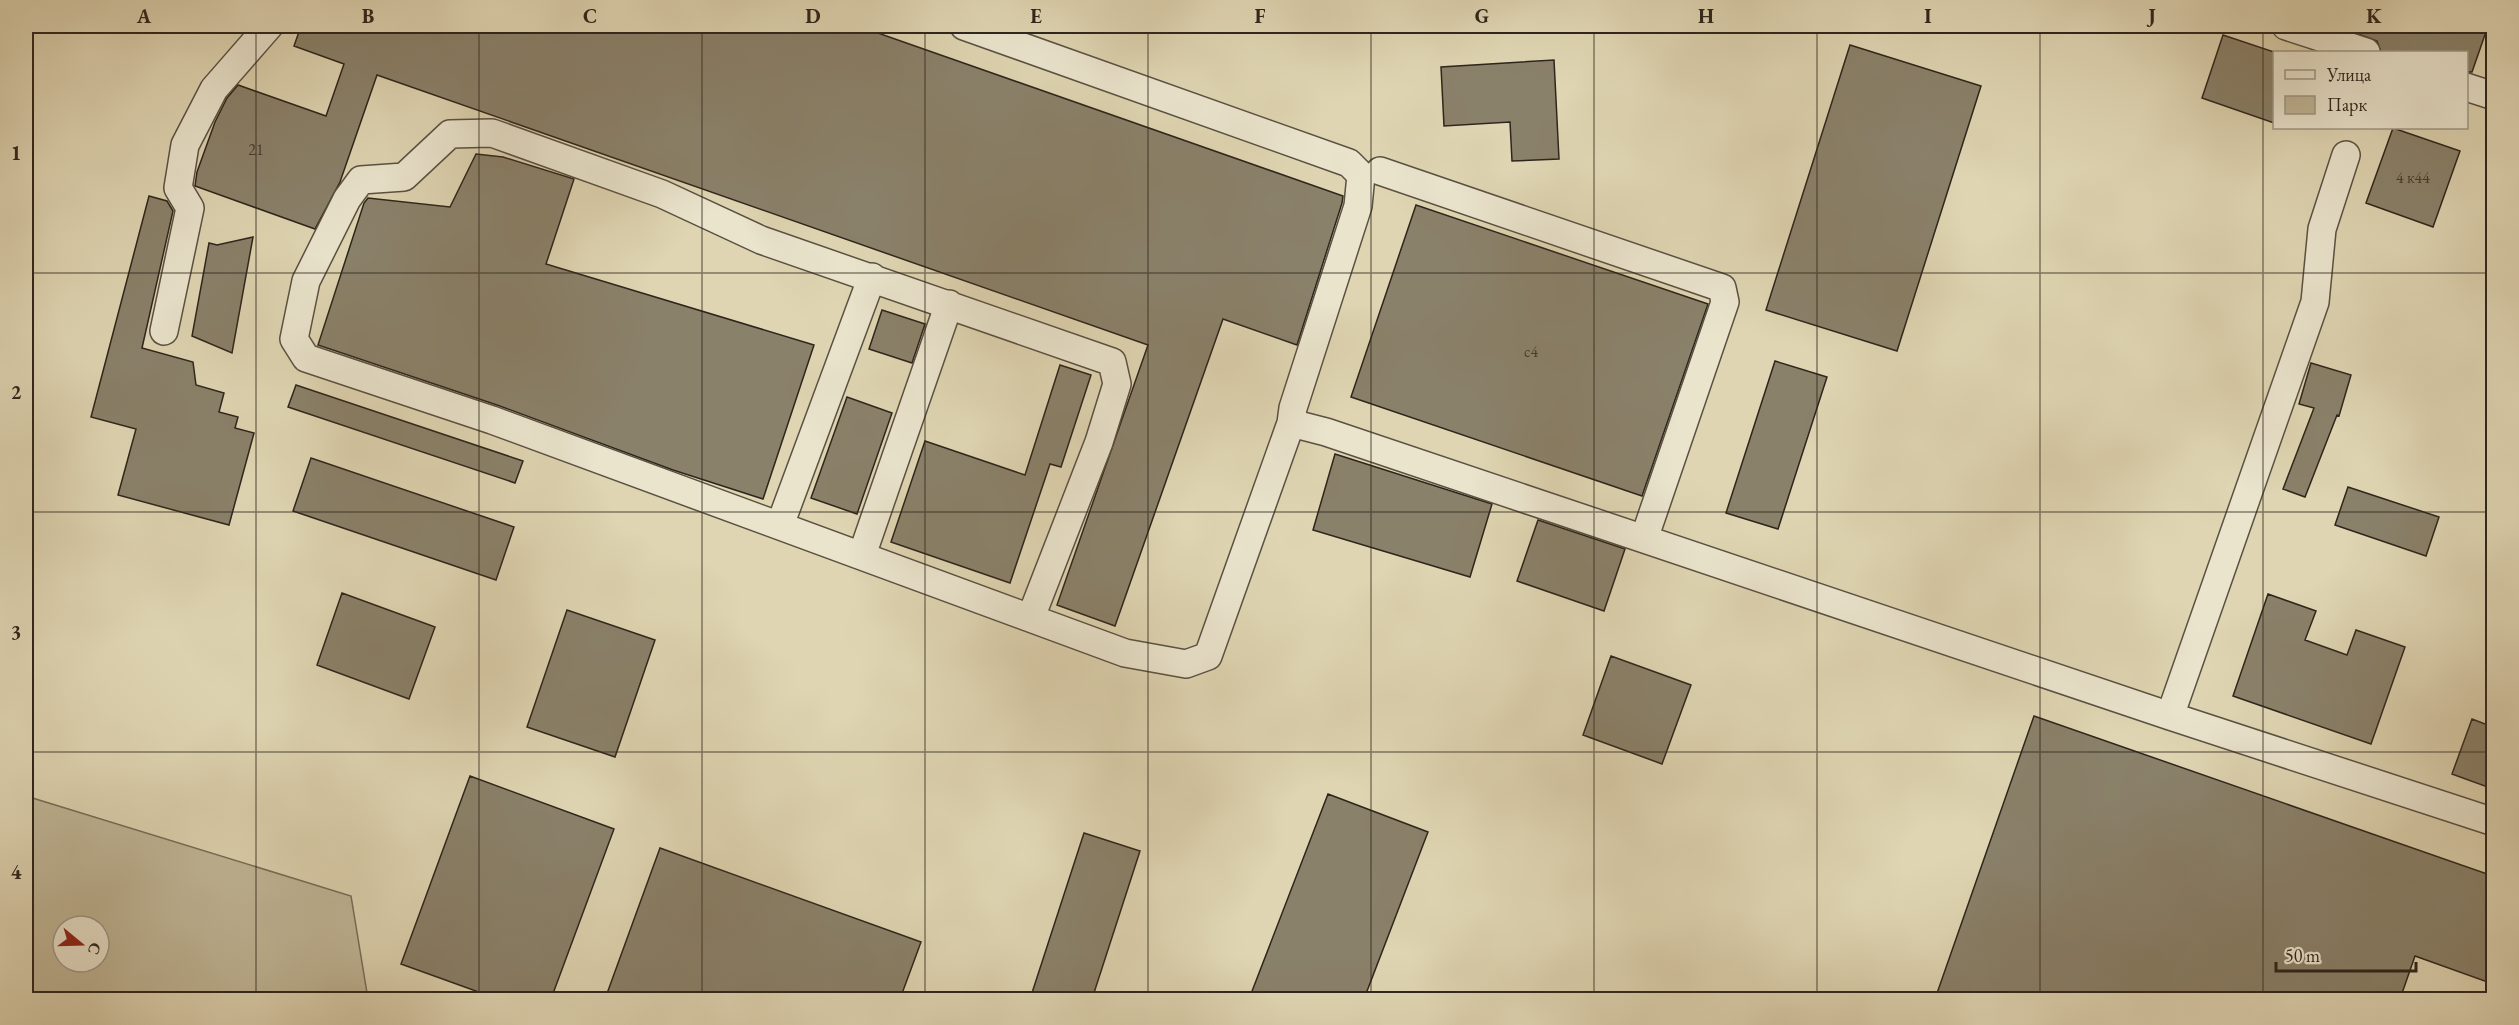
<svg xmlns="http://www.w3.org/2000/svg" width="2519" height="1025" viewBox="0 0 2519 1025" font-family="'EB Garamond',serif">
  <style>
    .green { fill: #c1b798; stroke: #786e5a; stroke-width: 1.5; fill-rule: evenodd }
    .building { fill: #8a816a; stroke: #2e251c; stroke-width: 1.5 }
    .lines { fill: none; stroke-linecap: round; stroke-linejoin: round }
    .minor-casing { stroke: #5a5142; stroke-width: 30 }
    .minor { stroke: #eae4cd; stroke-width: 27 }
    .grid { fill: none; stroke: #2e251c; stroke-width: 1.5; stroke-opacity: 0.55 }
    .labels { text-anchor: middle; dominant-baseline: central; stroke-width: 6; stroke-linejoin: round; paint-order: stroke }
    .number-label { font-size: 16px; fill: #453c30 }
    .neatline { fill: none; stroke: #2e251c; stroke-width: 2 }
    .grid-label { font-size: 20px; text-anchor: middle; font-weight: bold; fill: #2e251c }
  </style>
  <rect width="100%" height="100%" fill="#dfd5b2"/>
  <filter id="stains"><feTurbulence type="fractalNoise" baseFrequency=".00333" numOctaves="4"/><feColorMatrix values="0 0 0 0 .2 0 0 0 0 .09 0 0 0 0 .02 0 0 0 .5 -.17"/></filter>
  <radialGradient id="worn" r=".72"><stop offset=".6" stop-color="#630" stop-opacity="0"/><stop offset="1" stop-color="#630" stop-opacity=".3"/></radialGradient>
  <!-- green -->
  <path class="green" d="M 26,796 L 351,896 L 368,999 L 26,999 ZM 63,926 L 99,926 L 99,962 L 63,962 Z"/>
  <!-- building -->
  <path class="building" d="M 301,26 L 858,26 L 1343,196 L 1342,203 L 1297,345 L 1223,319 L 1115,626 L 1057,605 L 1148,345 L 377,75 L 340,182 L 315,229 L 195,186 L 197,172 L 215,122 L 227,98 L 238,85 L 326,116 L 344,64 L 294,46 Z
    M 2343,26 L 2488,26 L 2472,72 L 2466,72 L 2466,52 L 2381,52 L 2377,41 L 2342,28 Z
    M 2223,35 L 2274,52 L 2274,123 L 2202,98 Z
    M 1850,45 L 1981,86 L 1897,351 L 1766,310 Z
    M 1554,60 L 1559,159 L 1512,161 L 1510,122 L 1444,126 L 1441,67 Z
    M 2393,128 L 2460,151 L 2433,227 L 2366,203 Z
    M 476,154 L 503,157 L 574,179 L 546,264 L 814,345 L 763,499 L 673,470 L 497,405 L 318,345 L 364,203 L 368,198 L 450,207 Z
    M 149,196 L 167,201 L 173,211 L 142,348 L 193,362 L 196,385 L 224,393 L 219,412 L 238,417 L 235,428 L 254,433 L 229,525 L 118,495 L 136,429 L 91,417 Z
    M 1416,205 L 1708,304 L 1642,496 L 1351,397 Z
    M 253,237 L 232,353 L 192,336 L 209,243 L 217,245 Z
    M 882,310 L 925,324 L 912,363 L 869,349 Z
    M 1775,361 L 1827,377 L 1778,529 L 1726,513 Z
    M 2311,363 L 2351,375 L 2339,416 L 2337,415 L 2305,497 L 2283,489 L 2314,408 L 2299,404 Z
    M 1060,365 L 1091,375 L 1061,467 L 1050,464 L 1010,583 L 891,542 L 925,441 L 1025,475 Z
    M 296,385 L 523,461 L 515,483 L 288,407 Z
    M 847,397 L 892,413 L 857,514 L 811,498 Z
    M 1335,454 L 1492,504 L 1470,577 L 1313,530 Z
    M 311,458 L 514,527 L 496,580 L 293,511 Z
    M 2348,487 L 2439,517 L 2426,556 L 2335,525 Z
    M 1538,520 L 1625,549 L 1604,611 L 1517,581 Z
    M 342,593 L 435,627 L 409,699 L 317,665 Z
    M 2268,594 L 2316,611 L 2305,640 L 2347,655 L 2356,630 L 2405,647 L 2371,744 L 2233,696 Z
    M 567,610 L 655,640 L 615,757 L 527,727 Z
    M 1611,656 L 1691,685 L 1662,764 L 1583,735 Z
    M 2034,716 L 2493,876 L 2493,984 L 2415,956 L 2400,999 L 1935,999 Z
    M 2472,719 L 2493,727 L 2493,789 L 2452,774 Z
    M 470,776 L 614,829 L 551,999 L 498,999 L 401,964 Z
    M 1328,794 L 1428,832 L 1364,999 L 1249,999 Z
    M 1084,833 L 1140,851 L 1092,999 L 1030,999 Z
    M 660,848 L 921,942 L 900,999 L 605,999 Z"/>
  <g class="lines">
    <!-- minor casing -->
    <g class="minor-casing">
      <path id="minor" d="M 964,26 L 1349,163 L 1361,175 L 1358,206 L 1293,408 L 1291,423 L 1326,432 L 2170,716 L 2494,822
        M 2286,26 L 2366,52
        M 2466,87 L 2494,96
        M 1380,171 L 1722,288 L 1725,302 L 1644,539
        M 164,331 L 190,208 L 178,188 L 185,145 L 214,89 L 269,26
        M 780,525 L 872,277
        M 862,555 L 949,304
        M 1031,617 L 1099,442 L 1117,384 L 1112,362 L 761,240 L 662,194 L 492,133 L 450,134 L 404,177 L 361,180 L 347,199 L 306,281 L 294,339 L 306,358 L 492,420 L 1125,653 L 1186,664 L 1208,656 L 1291,423
        M 2170,716 L 2315,302 L 2322,229 L 2346,155"/>
    </g>
    <!-- minor -->
    <use href="#minor" class="minor"/>
  </g>
  <!-- grid -->
  <path class="grid" d="M 256,26 L 256,1000M 479,26 L 479,1000M 702,26 L 702,1000M 925,26 L 925,1000M 1148,26 L 1148,1000M 1371,26 L 1371,1000M 1594,26 L 1594,1000M 1817,26 L 1817,1000M 2040,26 L 2040,1000M 2263,26 L 2263,1000M 26,273 L 2494,273M 26,512 L 2494,512M 26,752 L 2494,752"/>
  <g class="labels">
    <!-- number labels -->
    <g class="number-label">
      <text x="256" y="149">21</text>
      <text x="2413" y="177">4 к44</text>
      <text x="1531" y="351">с4</text>
    </g>
  </g>
  <!-- margin -->
  <rect width="2519" height="1025" fill="none" stroke="#dfd5b2" stroke-width="66"/>
  <!-- legend -->
  <rect x="2273" y="51" width="195" height="78" fill="#eae4cd" stroke="#9f9886" stroke-width="1.5"/>
  <rect x="2285" y="70" width="30" height="9" fill="#eae4cd" stroke="#9f9886" stroke-width="1.5"/>
  <text x="2327" y="81" font-size="18" fill="#2e251c">Улица</text>
  <rect x="2285" y="96" width="30" height="18" fill="#c1b798" stroke="#9f9886" stroke-width="1.5"/>
  <text x="2327" y="111" font-size="18" fill="#2e251c">Парк</text>
  <!-- north arrow -->
  <g transform="translate(81 944) rotate(109)"><circle r="28" fill="#eae4cd" stroke="#9f9886" stroke-width="1.5"/>
  <path d="M0-4.5L10 22L0 15L-10 22Z" fill="#8f2418"/>
  <text y="-9" font-size="16" font-weight="bold" text-anchor="middle" fill="#2e251c">С</text>
  </g>
  <!-- scale -->
  <path d="M2276 962v9h140v-9" fill="none" stroke="#2e251c" stroke-width="3"/>
  <text x="2285" y="962" font-size="18" fill="#2e251c" stroke="#eae4cd" stroke-width="4.5" paint-order="stroke">50 m</text>
  <rect x="33" y="33" width="2453" height="959" class="neatline"/>
  <g class="grid-label">
    <text x="144" y="23">A</text>
    <text x="368" y="23">B</text>
    <text x="590" y="23">C</text>
    <text x="813" y="23">D</text>
    <text x="1036" y="23">E</text>
    <text x="1260" y="23">F</text>
    <text x="1482" y="23">G</text>
    <text x="1706" y="23">H</text>
    <text x="1928" y="23">I</text>
    <text x="2152" y="23">J</text>
    <text x="2374" y="23">K</text>
    <text x="16" y="160">1</text>
    <text x="16" y="399">2</text>
    <text x="16" y="639">3</text>
    <text x="16" y="879">4</text>
  </g>
  <rect width="100%" height="100%" filter="url(#stains)"/>
  <rect width="100%" height="100%" fill="url(#worn)"/>
</svg>
